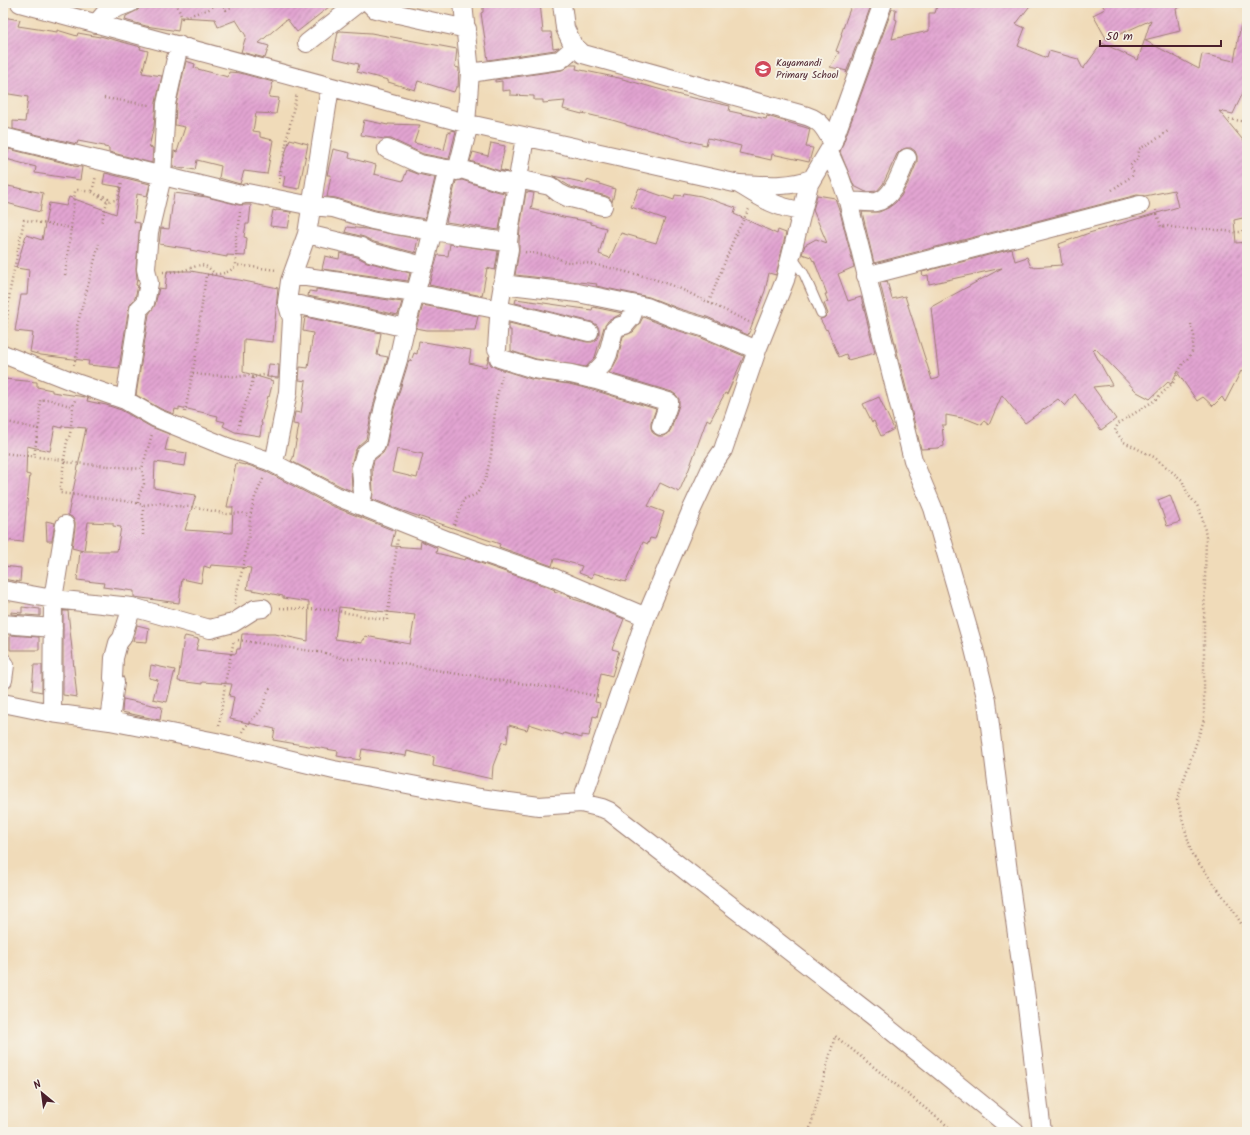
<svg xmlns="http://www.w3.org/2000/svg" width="1250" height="1135" viewBox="0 0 1250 1135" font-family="Kalam,sans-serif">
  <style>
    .building { fill: url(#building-hatch); fill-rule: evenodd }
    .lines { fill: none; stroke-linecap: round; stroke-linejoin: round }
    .lane-casing { stroke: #9d7d72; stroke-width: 11 }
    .street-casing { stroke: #9d7d72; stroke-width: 20 }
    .path { stroke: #9d7d72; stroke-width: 2.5; stroke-dasharray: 1 3; stroke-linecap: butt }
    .lane { stroke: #fff; stroke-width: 9 }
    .street { stroke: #fff; stroke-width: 18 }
    .labels { text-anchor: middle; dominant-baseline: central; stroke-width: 4; stroke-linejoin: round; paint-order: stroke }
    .poi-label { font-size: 10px; fill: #4a1f2b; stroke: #f7f3e8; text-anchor: start }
  </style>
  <defs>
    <pattern id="building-hatch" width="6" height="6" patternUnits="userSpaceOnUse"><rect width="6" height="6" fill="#e2a4d1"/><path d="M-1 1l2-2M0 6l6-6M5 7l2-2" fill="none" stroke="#b985aa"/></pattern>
  </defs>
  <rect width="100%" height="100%" fill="#f7f3e8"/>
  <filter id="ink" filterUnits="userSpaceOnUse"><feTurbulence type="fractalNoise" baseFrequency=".025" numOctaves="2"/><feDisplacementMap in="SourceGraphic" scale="8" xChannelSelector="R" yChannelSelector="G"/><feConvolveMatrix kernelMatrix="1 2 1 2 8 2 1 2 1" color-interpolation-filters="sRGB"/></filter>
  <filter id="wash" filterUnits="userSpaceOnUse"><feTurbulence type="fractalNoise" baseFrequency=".012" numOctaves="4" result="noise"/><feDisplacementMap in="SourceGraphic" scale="16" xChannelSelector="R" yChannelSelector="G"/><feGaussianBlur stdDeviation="0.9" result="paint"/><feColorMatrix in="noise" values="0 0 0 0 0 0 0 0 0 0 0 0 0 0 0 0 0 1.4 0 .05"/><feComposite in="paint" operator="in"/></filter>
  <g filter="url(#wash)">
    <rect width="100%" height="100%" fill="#f0dbb9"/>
    <g id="blocks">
      <!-- building -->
      <path class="building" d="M 150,3 L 334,3 L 297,32 L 287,19 L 259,43 L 269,46 L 265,58 L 241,52 L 246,36 L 236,20 L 218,27 L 215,19 L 180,17 L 178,31 L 146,26 L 125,20 L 126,16 L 138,10 L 140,5 Z
        M 483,3 L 540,3 L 543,32 L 551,32 L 553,48 L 559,47 L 555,50 L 488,60 L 481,13 L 483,12 Z
        M 852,3 L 872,3 L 846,73 L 847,71 L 830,67 L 839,52 L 836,51 L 842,35 L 841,34 Z
        M 938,3 L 1032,3 L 1016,24 L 1025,28 L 1018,46 L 1047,58 L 1049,51 L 1078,59 L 1083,69 L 1102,43 L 1138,60 L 1151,20 L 1107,40 L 1093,15 L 1105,9 L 1101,3 L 1188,3 L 1176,9 L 1180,31 L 1144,40 L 1199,69 L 1202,54 L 1234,61 L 1241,24 L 1247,25 L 1247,84 L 1233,114 L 1219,111 L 1247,145 L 1247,217 L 1234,220 L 1236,243 L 1247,242 L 1247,375 L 1241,371 L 1225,402 L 1222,397 L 1213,406 L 1203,397 L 1197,401 L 1177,372 L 1171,384 L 1168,382 L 1150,399 L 1137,392 L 1095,348 L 1093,350 L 1112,385 L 1093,387 L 1116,419 L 1101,430 L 1075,394 L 1065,406 L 1058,399 L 1025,423 L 1002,395 L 989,425 L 984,421 L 982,425 L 967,419 L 946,415 L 946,425 L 942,425 L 944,446 L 938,448 L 921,449 L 880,283 L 887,281 L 892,299 L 905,296 L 932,380 L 939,378 L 931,307 L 1002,268 L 929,284 L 928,275 L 923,276 L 922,272 L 1012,249 L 1015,261 L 1027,257 L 1031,267 L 1062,265 L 1059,244 L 1089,233 L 1178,207 L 1174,190 L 1145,196 L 1137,195 L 874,263 L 862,212 L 879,212 L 888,208 L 895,203 L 901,196 L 909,181 L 917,162 L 917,156 L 915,151 L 911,148 L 906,148 L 901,150 L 897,154 L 883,184 L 877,191 L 866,192 L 854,186 L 840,152 L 892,9 L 896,9 L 895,19 L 897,20 L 892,39 L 929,31 L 929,13 L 935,13 Z
        M 3,17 L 20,20 L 18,26 L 57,32 L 57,30 L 77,36 L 78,33 L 100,37 L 100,36 L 141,47 L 140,49 L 148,51 L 142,73 L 162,76 L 156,102 L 154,126 L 149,147 L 153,148 L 152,163 L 109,152 L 109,148 L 104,147 L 104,146 L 78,141 L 77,144 L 13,129 L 13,121 L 25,122 L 28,97 L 3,93 Z
        M 340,31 L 371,33 L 457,49 L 455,67 L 459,68 L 458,87 L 456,87 L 454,92 L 418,81 L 415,90 L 388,82 L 388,80 L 357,72 L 359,64 L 333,58 L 338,32 Z
        M 186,61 L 195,64 L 194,68 L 228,77 L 229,72 L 240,73 L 273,82 L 269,97 L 279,98 L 276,114 L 256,113 L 253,131 L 260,132 L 260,137 L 273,140 L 267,174 L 244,171 L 240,184 L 219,178 L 221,166 L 197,160 L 195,170 L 184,168 L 184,169 L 173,167 L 174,151 L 177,152 L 185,127 L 175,125 L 176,105 Z
        M 570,65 L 577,65 L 576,69 L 619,78 L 680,95 L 730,106 L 729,111 L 766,119 L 767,116 L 807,128 L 810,129 L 806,147 L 813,148 L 809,162 L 772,154 L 771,160 L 758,157 L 739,153 L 741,146 L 708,138 L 706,145 L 697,143 L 642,128 L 641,129 L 626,125 L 626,124 L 612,120 L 582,113 L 582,114 L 563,109 L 565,101 L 543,103 L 543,100 L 534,100 L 534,96 L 510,95 L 510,90 L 502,91 L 502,81 L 495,82 L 495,80 L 562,70 Z
        M 364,120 L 388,125 L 388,124 L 420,125 L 414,143 L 444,150 L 448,132 L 451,133 L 451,130 L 456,131 L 449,159 L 423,154 L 391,139 L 384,139 L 361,135 Z
        M 290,139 L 308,144 L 299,189 L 283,186 L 285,176 L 278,175 Z
        M 491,143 L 505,146 L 500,170 L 508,172 L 500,171 L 470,161 L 473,152 L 488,156 Z
        M 9,149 L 73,165 L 73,166 L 82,167 L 80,180 L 35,173 L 36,167 L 6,159 Z
        M 333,149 L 350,153 L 349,158 L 376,165 L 374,174 L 403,181 L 407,170 L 418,174 L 435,178 L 425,219 L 375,210 L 336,198 L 327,197 L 331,175 L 327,175 Z
        M 105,173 L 150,184 L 147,196 L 137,194 L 134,222 L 140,223 L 136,268 L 137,279 L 136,285 L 138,286 L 135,298 L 129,307 L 119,368 L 88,365 L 89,361 L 41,355 L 30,352 L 33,333 L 15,331 L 21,295 L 27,295 L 29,270 L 16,268 L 26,235 L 42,240 L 49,203 L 66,206 L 69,197 L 116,214 L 121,187 L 103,184 Z
        M 553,176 L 586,183 L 587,180 L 615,189 L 612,202 L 610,198 L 606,196 L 571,187 Z
        M 462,180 L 495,191 L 505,193 L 499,230 L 446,222 L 456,181 Z
        M 3,185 L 43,193 L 40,212 L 3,202 Z
        M 639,188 L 674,200 L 675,195 L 683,196 L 684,193 L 701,196 L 736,208 L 734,214 L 777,234 L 778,230 L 786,233 L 776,275 L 769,273 L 765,291 L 748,335 L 707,317 L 680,309 L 649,297 L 596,286 L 597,284 L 515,275 L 519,251 L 519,242 L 520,228 L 526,192 L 534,193 L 531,209 L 563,217 L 591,222 L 591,224 L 606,228 L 599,254 L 610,258 L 621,233 L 656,243 L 665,219 L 631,207 Z
        M 174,193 L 207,197 L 239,205 L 251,205 L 249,224 L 246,224 L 244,237 L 247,238 L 245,256 L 227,255 L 227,257 L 190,250 L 191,249 L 159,244 L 161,228 L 169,229 Z
        M 817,195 L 835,198 L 840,212 L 854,267 L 838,274 L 848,301 L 861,297 L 875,353 L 848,360 L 846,354 L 839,357 L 827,329 L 826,330 L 820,319 L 824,318 L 828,314 L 824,303 L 828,302 L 825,294 L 827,294 L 814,260 L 813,261 L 811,257 L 802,254 L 805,245 L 816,239 L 827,243 L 813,210 Z
        M 273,210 L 276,211 L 276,210 L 291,212 L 288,228 L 270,226 Z
        M 347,227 L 366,229 L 418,239 L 415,252 L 417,252 L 416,253 L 374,242 L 364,237 L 345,232 Z
        M 450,244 L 498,251 L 495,270 L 487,268 L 482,296 L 429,285 L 438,255 L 448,256 Z
        M 340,253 L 357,257 L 367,262 L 410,273 L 408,281 L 322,269 L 325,256 L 339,259 Z
        M 167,271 L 191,271 L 223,277 L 223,278 L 239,280 L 278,288 L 273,342 L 244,339 L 243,372 L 273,381 L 269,397 L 268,396 L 261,423 L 262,423 L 260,436 L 235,432 L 223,426 L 225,422 L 217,420 L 218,416 L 179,407 L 179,410 L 175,409 L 174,414 L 161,409 L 136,395 L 149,314 L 155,305 L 159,288 L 165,289 Z
        M 316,289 L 402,302 L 398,315 L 308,296 L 309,291 L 316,292 Z
        M 516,299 L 592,310 L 593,307 L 622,313 L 619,315 L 608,321 L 604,327 L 595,357 L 586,367 L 536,359 L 511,351 L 511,330 L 509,330 L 509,323 L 587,342 L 592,342 L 596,340 L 599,334 L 599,329 L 597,325 L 592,322 L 515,303 Z
        M 423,305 L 478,316 L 475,330 L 427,330 L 416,328 Z
        M 305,317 L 381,333 L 377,355 L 388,357 L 374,403 L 366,439 L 358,446 L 355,451 L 351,465 L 352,491 L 340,486 L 291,461 L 293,458 L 299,425 L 293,424 L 295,412 L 301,413 L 306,381 L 299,380 L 300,367 L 308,368 L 313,333 L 303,331 Z
        M 643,317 L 673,329 L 699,337 L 744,356 L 727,394 L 725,393 L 710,421 L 707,419 L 689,469 L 679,492 L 660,483 L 648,506 L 664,512 L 655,539 L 650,538 L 648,544 L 643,542 L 626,582 L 593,573 L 592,578 L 579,573 L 582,566 L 557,559 L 554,559 L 552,566 L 499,547 L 500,544 L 400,510 L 372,499 L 373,493 L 372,469 L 374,460 L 383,453 L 386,447 L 394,409 L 409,360 L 411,361 L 414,353 L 417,354 L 419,341 L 471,350 L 469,363 L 486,367 L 489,356 L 489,361 L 491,365 L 496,368 L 531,379 L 569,384 L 593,390 L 656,409 L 651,423 L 651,428 L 653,433 L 658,436 L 663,436 L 668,434 L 671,429 L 679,405 L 679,399 L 676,395 L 672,392 L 609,373 L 613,367 L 618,358 L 623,336 L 633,332 L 639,325 ZM 397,449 L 423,454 L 417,478 L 392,472 Z
        M 269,364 L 279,365 L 278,378 L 267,377 Z
        M 4,379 L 37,382 L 37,387 L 52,390 L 52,392 L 85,397 L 88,398 L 87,401 L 106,405 L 121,410 L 151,427 L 169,434 L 165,450 L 187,453 L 185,466 L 155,462 L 154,488 L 181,493 L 196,495 L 185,530 L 232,533 L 233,507 L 227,507 L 236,463 L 245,465 L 245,464 L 265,471 L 332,506 L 395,531 L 391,546 L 420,548 L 421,541 L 437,548 L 436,553 L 465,560 L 466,558 L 548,587 L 555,590 L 554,591 L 571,596 L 570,598 L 586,603 L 624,619 L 612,649 L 619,651 L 612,676 L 601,673 L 595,702 L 600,703 L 597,717 L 593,716 L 589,736 L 582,735 L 582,738 L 564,733 L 563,735 L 529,724 L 527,730 L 509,725 L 507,743 L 502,742 L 493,766 L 492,779 L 433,766 L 434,757 L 407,751 L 406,756 L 362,749 L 360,760 L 337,756 L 338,751 L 273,740 L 275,729 L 230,719 L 234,697 L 229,696 L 232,684 L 202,682 L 202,684 L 178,681 L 184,638 L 185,636 L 199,639 L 196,650 L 236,654 L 237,649 L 240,649 L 242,634 L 275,634 L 308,641 L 309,602 L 283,598 L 283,596 L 247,589 L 251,568 L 211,565 L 210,568 L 204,566 L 201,583 L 182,579 L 179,603 L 134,597 L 134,591 L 103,587 L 104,583 L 77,580 L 80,551 L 83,551 L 72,548 L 75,527 L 75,522 L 72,517 L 68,515 L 86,428 L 62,426 L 62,428 L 55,426 L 50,451 L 27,446 L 26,474 L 30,475 L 23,542 L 3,540 L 3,491 L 5,476 L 3,476 ZM 88,522 L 113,523 L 113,526 L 121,527 L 117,551 L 84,551 ZM 339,607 L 415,615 L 410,644 L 365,636 L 364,640 L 362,640 L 362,643 L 335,639 Z
        M 879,397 L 894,429 L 881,436 L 874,421 L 872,422 L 863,404 Z
        M 1170,495 L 1180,522 L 1167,526 L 1158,500 Z
        M 46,521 L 55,523 L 52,541 L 47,541 Z
        M 3,566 L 21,568 L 20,582 L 3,579 Z
        M 22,607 L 40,609 L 40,616 L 11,614 L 11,612 L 22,613 Z
        M 63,611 L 68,611 L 77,697 L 63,695 Z
        M 137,625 L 149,628 L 147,642 L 133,641 Z
        M 10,635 L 39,637 L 39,650 L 10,650 Z
        M 34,665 L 42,665 L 42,692 L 32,690 Z
        M 151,665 L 175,670 L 167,702 L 153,699 L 158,680 L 149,678 Z
        M 123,699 L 162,707 L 160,720 L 122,712 Z"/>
    </g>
  </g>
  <g filter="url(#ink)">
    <use href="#blocks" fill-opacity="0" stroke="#9d7d72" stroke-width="1"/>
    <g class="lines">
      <!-- lane casing -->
      <g class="lane-casing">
        <path id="lane" d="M 791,256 L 804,274 L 821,313"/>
      </g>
      <!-- street casing -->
      <g class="street-casing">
        <path id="street" d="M 20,3 L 469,124 L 739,184 C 760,197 776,208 802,211
          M 369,3 L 375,9 L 467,29
          M 463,3 L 470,73 L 466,123
          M 562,3 L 565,28 L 573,45 L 583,54 L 807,116 C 822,121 825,130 833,143
          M 96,24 L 106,12 L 130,3
          M 307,43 L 358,3
          M 470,73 L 560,60 L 575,47
          M 3,137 L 241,195 L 247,193 L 312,206 L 333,208 L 372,220 L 391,224 L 470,237 L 508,242
          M 387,149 L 420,164 L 457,171 L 469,124
          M 829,152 L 840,177 L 847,197 L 913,460 L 933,508 L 974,649 L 987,701 L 1007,864 L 1026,998 L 1042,1132
          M 458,168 L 498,181 L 517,184
          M 518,179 L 550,186 L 559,193 L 567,197 L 603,206
          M 740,184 C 764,185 788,188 811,179
          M 848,201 C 857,201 867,203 876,202 C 893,199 901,172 907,158
          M 307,234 L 361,247 L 370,252 L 423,266
          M 293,275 L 415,293 L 500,310 L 589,332
          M 866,276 L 1140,205
          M 502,284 L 578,293 L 647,307 L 676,319 L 703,327 L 757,350
          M 287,302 C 327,312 366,318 406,328
          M 497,349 L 500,302 L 509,249 L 508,242 L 510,226 L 525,137
          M 3,354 L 79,384 L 125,400 L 156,418 L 227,447 L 269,461 L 336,496 L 449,541 L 552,577 L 646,617
          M 499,358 L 534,369 L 571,374 L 596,380 L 669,402 L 661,426
          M 590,378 L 604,363 L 608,354 L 614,330 L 620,326 L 625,325 L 631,318 L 636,305
          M 125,400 L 139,309 L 145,303 L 149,283 L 146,269 L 149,232 L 162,177 L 166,104 L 179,45
          M 274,463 L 288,392 L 292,319 L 287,302 L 290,281 L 307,234 L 330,87
          M 360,505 L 363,494 L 361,468 L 365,454 L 376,445 L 384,406 L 398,360 L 404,333 L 423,266 L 425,262 L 448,169
          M 3,590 L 53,599 L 132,607 L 210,629 L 233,623 L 255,609 L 263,608
          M 3,624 L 53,628
          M 3,662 L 5,665 L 3,680
          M 3,703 L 52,713 L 110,721 L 216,742 L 334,770 L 480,798 L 539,806 L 581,803 L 602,808 L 609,811 L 873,1016 L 1016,1132
          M 52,713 L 53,599 L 65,525
          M 110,721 L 115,682 L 113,678 L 114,658 L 118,643 L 122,638 L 132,607
          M 581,803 L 646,617 L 692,509 L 712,466 L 723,450 L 757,350 L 785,280 L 809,184 L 831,147 L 883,3"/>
      </g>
      <!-- path -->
      <path class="path" d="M 176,3 L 182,18 L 209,9 L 219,3
        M 222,3 L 226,10 L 238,3
        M 104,98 L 149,105
        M 1229,119 L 1247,122
        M 279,183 L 287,138 L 297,93
        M 1112,190 L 1132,176 L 1133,172 L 1130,166 L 1138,158 L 1139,149 C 1149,143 1160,138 1169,130
        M 92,192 L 107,201 L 117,200 L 122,182
        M 100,195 L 108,198 L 101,224
        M 1156,210 L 1161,227 L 1167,226 L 1182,229 L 1208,229 L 1234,232 L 1242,232 L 1247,228
        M 240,212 L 239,227 L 236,233 L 236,265 L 277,270
        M 525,252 L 556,257 L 565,262 L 581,262 L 602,266 L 651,278 L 679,288 L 751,323
        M 163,272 C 170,272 178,272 185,270 C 200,265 203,261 215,274 C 223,274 231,272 236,265
        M 65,275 L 71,228
        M 709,302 L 735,236 L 749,209
        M 1191,324 L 1194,336 L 1192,352 L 1189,357 L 1182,365 L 1173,383 L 1155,400 L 1118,424 L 1116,428 L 1115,431 L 1124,442 L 1154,457 L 1182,480 L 1188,495 L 1197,505 L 1201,514 L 1204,525 L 1206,537 L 1204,621 L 1204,720 L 1177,800 L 1192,854 L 1231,907 L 1247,933
        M 5,339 L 10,290 L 24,220 L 71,228 L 75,191 L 78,190 L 92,192 L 96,176
        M 74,365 L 78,352 L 77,326 L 99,244
        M 193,373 L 202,375 L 229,376 L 238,377 L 248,375 L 253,377
        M 3,380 L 4,373
        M 185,412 L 199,339 L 198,333 L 206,275 L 215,274
        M 3,421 L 38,429 L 34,457
        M 38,429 L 39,427 L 40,400 L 48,399 L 73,407
        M 238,433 C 239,413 251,396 253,377 L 264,375 L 273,378
        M 3,453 L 64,460 L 64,462 L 142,469 L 152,434
        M 64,460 L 67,441 L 70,435 L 73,407 L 75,400
        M 64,462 L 60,493 L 132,502 L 143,505 L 160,503 L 173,506 L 193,507 L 227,514 L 242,513 L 250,516
        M 138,503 L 139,495 L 144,484 L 142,469
        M 454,525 L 464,499 L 477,494 L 486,477 L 491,455 L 496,400 L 502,375
        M 143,535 L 143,505
        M 234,604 L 244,562 L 249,535 L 250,516 L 255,497 L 264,477
        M 280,608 L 331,610 L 387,620 L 398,537
        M 238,640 L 325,653 L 345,659 L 362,659 L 398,663 L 458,674 L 472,675 L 488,679 L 558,688 L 601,697
        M 219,726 L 226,678 L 234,640
        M 242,732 L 245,727 L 261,710 L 264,704 L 266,694 L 272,686
        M 809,1132 L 835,1036 L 955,1132"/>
      <!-- lane -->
      <use href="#lane" class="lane"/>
      <!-- street -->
      <use href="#street" class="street"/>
    </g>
  </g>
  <!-- icons -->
  <defs>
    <g id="school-disc" transform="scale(0.9)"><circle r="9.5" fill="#d1495b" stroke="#f7f3e8"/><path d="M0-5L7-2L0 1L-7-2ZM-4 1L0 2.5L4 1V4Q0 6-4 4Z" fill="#fff"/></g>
  </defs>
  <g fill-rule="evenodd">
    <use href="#school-disc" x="763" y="69"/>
  </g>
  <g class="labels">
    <!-- poi labels -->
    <g class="poi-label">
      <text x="776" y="63">Kayamandi<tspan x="776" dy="12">Primary School</tspan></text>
    </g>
  </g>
  <!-- margin -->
  <rect width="1250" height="1135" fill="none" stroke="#f7f3e8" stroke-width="16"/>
  <!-- north arrow -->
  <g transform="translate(42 1093) rotate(331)" stroke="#f7f3e8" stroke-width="3" paint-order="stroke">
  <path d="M0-3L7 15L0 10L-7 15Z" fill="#4a1f2b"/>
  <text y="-6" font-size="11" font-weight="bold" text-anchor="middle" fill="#4a1f2b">N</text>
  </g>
  <!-- scale -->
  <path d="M1100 40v6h121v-6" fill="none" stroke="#4a1f2b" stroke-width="2"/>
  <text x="1106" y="40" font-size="12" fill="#4a1f2b" stroke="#f7f3e8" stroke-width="3" paint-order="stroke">50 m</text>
</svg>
